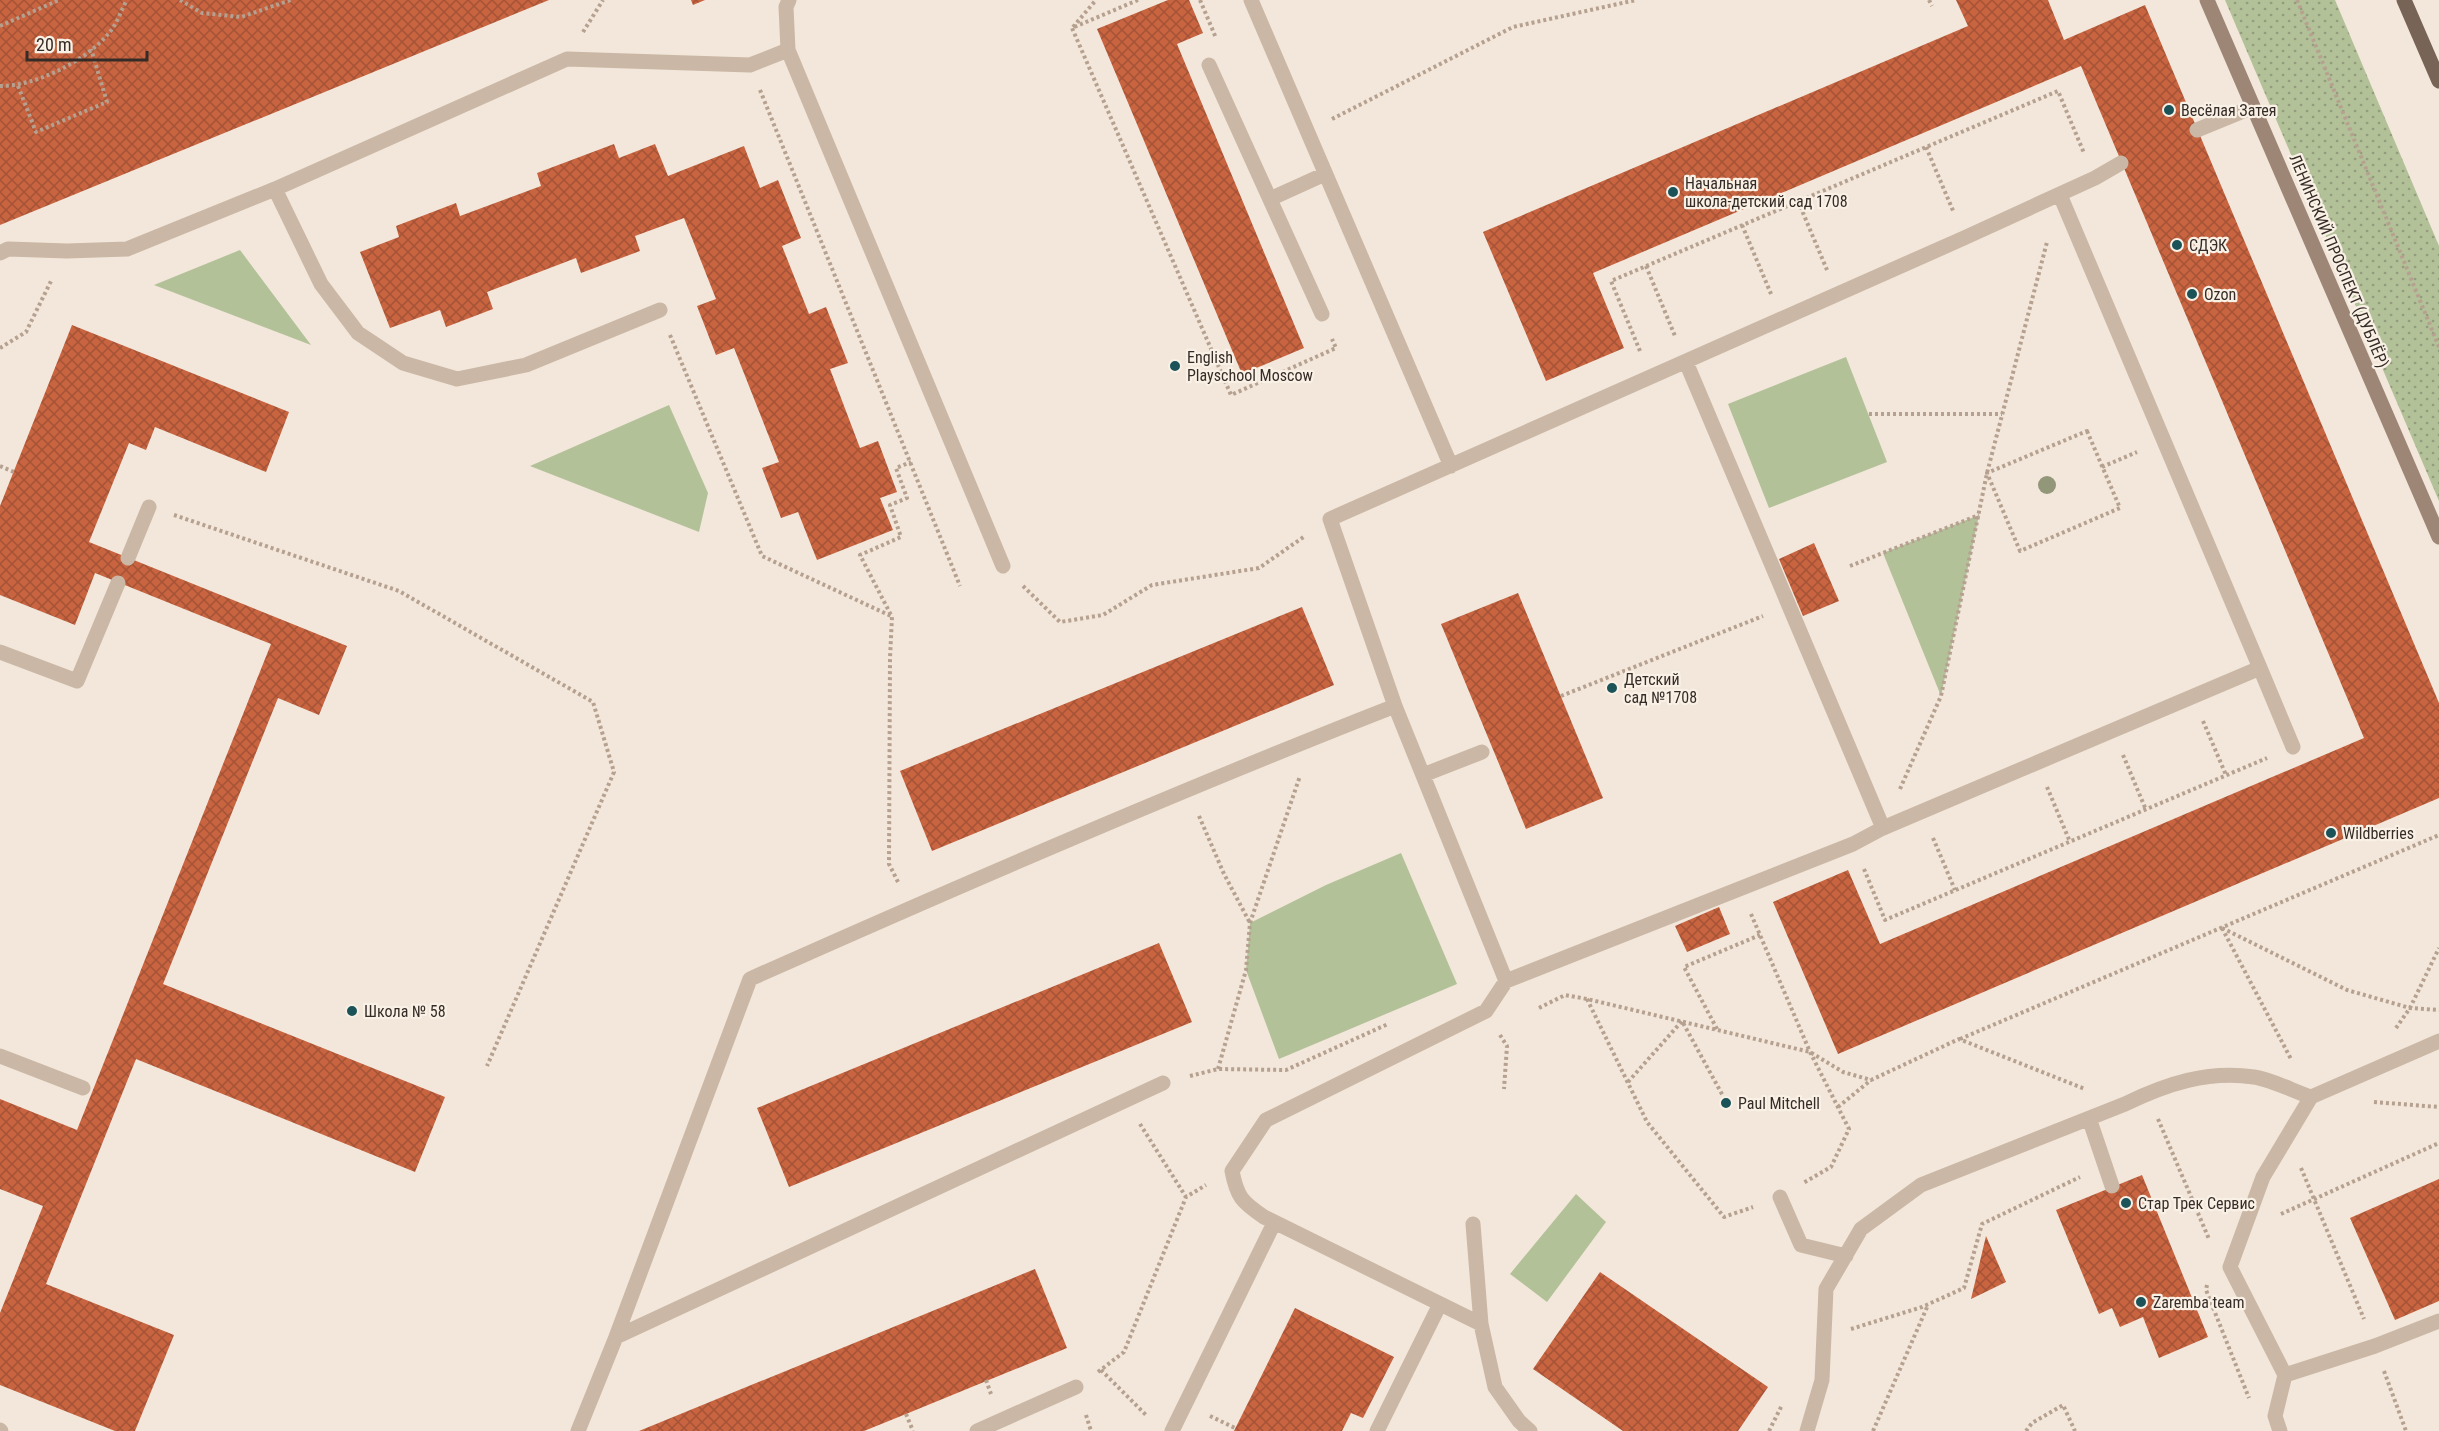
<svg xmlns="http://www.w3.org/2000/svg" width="2439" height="1431" viewBox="0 0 2439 1431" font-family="'Roboto Condensed',sans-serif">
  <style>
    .grass { fill: url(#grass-dots) }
    .green { fill: #b3c199 }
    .building { fill: url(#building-cross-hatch) }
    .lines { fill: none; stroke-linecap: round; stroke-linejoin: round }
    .path { stroke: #b6a190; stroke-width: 4; stroke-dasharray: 3 3; stroke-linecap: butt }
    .lane { stroke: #cab7a5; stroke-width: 15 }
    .secondary { stroke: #9e8677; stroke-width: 15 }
    .primary { stroke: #786357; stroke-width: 15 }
    .tree { fill: #929779 }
    .poi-dot { fill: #1b5358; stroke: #faf1e6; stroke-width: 2 }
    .labels { text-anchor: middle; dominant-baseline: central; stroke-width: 4.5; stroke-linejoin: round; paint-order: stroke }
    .poi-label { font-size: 16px; fill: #362c27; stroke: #faf1e6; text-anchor: start }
    .street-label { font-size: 16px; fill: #362c27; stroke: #faf1e6 }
  </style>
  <defs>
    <pattern id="grass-dots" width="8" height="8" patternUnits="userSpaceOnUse" patternTransform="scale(1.5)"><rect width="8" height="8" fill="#b3c199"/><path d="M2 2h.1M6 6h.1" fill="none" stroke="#929d7d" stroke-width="1.8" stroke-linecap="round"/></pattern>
    <pattern id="building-cross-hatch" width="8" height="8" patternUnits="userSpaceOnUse" patternTransform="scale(1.5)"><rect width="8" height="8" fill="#c96441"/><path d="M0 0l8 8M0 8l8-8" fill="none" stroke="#a45336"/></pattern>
  </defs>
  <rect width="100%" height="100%" fill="#f2e7da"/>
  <!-- grass -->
  <path class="grass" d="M 2225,0 L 2335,0 L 2439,246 L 2439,501 Z"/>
  <!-- green -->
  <path class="green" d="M 240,250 L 311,345 L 154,285 Z
    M 1846,357 L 1887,462 L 1769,508 L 1728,404 Z
    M 669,405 L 708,493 L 699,532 L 530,466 Z
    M 1979,515 L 1941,696 L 1883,553 Z
    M 1401,853 L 1457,984 L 1279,1059 L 1246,970 L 1250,923 L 1326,885 Z
    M 1576,1194 L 1606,1222 L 1547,1302 L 1510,1274 Z"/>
  <!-- building -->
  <path class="building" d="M 0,0 L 549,0 L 0,225 Z
    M 691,0 L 705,0 L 693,5 Z
    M 1168,0 L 1189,0 L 1203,33 L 1177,44 L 1304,348 L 1242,374 L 1097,29 Z
    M 1956,0 L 2048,0 L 2064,40 L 2145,5 L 2439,703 L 2439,798 L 1838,1054 L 1773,902 L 1848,870 L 1880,944 L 2364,738 L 2081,66 L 1593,273 L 1624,348 L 1546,381 L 1483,232 L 1968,26 Z
    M 614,144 L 619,158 L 655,144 L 668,176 L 744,146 L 760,188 L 778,180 L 801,238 L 782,246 L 809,314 L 826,307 L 848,363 L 830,369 L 860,448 L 878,441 L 897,492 L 880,498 L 893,530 L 817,560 L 798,512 L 781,518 L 762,468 L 779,462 L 734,348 L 716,355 L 697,306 L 716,299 L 684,218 L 635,236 L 640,251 L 581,273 L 576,258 L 487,292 L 493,309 L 446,327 L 440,310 L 390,328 L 360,252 L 399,237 L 396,226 L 456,203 L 460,216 L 541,186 L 537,173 Z
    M 72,325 L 289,412 L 266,472 L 155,427 L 146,450 L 129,443 L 89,542 L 347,646 L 319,715 L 278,698 L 163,984 L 445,1097 L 415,1172 L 136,1059 L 46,1284 L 174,1335 L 135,1431 L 115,1431 L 0,1385 L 0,1313 L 43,1206 L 0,1189 L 0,1099 L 77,1130 L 271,644 L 95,573 L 75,625 L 0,595 L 0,506 Z
    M 1814,543 L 1839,601 L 1803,616 L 1779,559 Z
    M 1518,593 L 1603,798 L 1526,829 L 1441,624 Z
    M 1302,607 L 1334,685 L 932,851 L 900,771 Z
    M 1719,907 L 1730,934 L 1687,952 L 1675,926 Z
    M 1159,943 L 1192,1022 L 789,1187 L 757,1108 Z
    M 2142,1175 L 2208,1337 L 2159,1358 L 2143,1317 L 2120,1327 L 2112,1308 L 2099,1314 L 2056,1210 Z
    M 2439,1179 L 2439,1301 L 2395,1320 L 2350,1218 Z
    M 1986,1236 L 2006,1282 L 1971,1299 Z
    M 1035,1269 L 1067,1348 L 906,1414 L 864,1431 L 639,1431 Z
    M 1600,1272 L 1768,1387 L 1738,1431 L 1623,1431 L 1533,1369 Z
    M 1295,1308 L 1394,1357 L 1363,1418 L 1351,1413 L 1342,1431 L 1234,1431 Z"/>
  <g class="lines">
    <!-- path -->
    <path class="path" d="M 180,0 L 202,13 L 241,17 L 291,0
      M 1138,0 L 1072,28 L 1231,395 L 1336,348 L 1332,339
      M 1200,0 L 1216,38
      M 1929,0 L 1932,6
      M 2297,0 L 2439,347
      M 0,26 L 59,0
      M 1073,27 L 1096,0
      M 583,32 L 603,0
      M 0,86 C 36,86 86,61 109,33 C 117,24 121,10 127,0
      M 18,86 L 36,132 L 107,102 L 91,49
      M 760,90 L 960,586
      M 1332,119 L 1513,27 L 1636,0
      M 1926,147 L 1954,213
      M 1798,201 L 1827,270
      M 1742,225 L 1771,294
      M 1646,266 L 1675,336
      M 670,335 L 762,556 L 891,616
      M 0,348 L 26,332 L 52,279
      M 1640,351 L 1611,281 L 2058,91 L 2084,153
      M 1869,414 L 2002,414
      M 2087,431 L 2120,508 L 2020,551 L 1987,473 Z
      M 0,466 L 14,472
      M 2102,467 L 2137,452
      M 174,515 L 399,591 L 593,702 L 614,772 L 487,1066
      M 1850,566 L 1979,515
      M 1023,586 L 1060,622 L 1103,615 L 1152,585 L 1259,568 L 1305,536
      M 1561,696 L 1763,616
      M 2203,721 L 2226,775
      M 2123,755 L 2146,810
      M 2047,787 L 2070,842
      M 1900,789 L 1941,696 L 1987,473 L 2047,242
      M 1199,816 L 1224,874 L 1250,923
      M 1933,838 L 1955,890
      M 1864,869 L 1885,920 L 2267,758
      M 898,882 L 889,864 L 890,658 L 892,617 L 860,555 L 901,537 L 890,505 L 907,498 L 896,468 L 911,462
      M 1751,914 L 1810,1052 L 1849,1129 L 1831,1167 L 1803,1183
      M 2222,928 L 2291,1059
      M 2222,928 L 2347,990 L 2410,1008 L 2439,1010
      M 1587,999 L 1647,1122 L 1724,1217 L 1753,1207
      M 1539,1008 L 1565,995 L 1587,999 L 1810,1052 L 1843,1072 L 1871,1080 L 1959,1039 L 2085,1089
      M 2396,1028 L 2410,1008 L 2439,948
      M 1717,1029 L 1684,967 L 1760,935
      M 1500,1035 L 1507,1046 L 1504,1089
      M 1960,1039 L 2439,835
      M 1218,1069 L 1246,970 L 1250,923 L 1300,776
      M 1190,1076 L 1218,1069 L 1286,1070 L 1388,1024
      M 1628,1082 L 1682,1021 L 1723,1096
      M 2374,1102 L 2439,1107
      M 1838,1107 L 1871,1080
      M 2158,1119 L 2209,1239
      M 1140,1124 L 1186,1197
      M 2301,1168 L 2364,1319
      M 2281,1214 L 2439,1143
      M 2207,1285 L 2206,1290 L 2249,1398
      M 1851,1329 L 1922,1307 L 1964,1288 L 1982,1224 L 2080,1177
      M 1101,1370 L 1147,1416
      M 2384,1371 L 2406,1431
      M 1098,1372 L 1124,1352 L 1186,1197 L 1206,1185
      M 986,1380 L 991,1394
      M 906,1414 L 913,1431
      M 1086,1415 L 1091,1431
      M 1210,1416 L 1235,1428
      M 1769,1431 L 1782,1405
      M 1873,1431 L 1928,1305
      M 2026,1431 L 2032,1423 L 2063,1405 L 2075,1431"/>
    <!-- lane -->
    <path class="lane" d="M 789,0 L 786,7 L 788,50 L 1003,566
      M 1251,0 L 1451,466
      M 1209,65 L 1322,314
      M 2197,130 L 2253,107
      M 275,189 L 321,284 L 358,333 L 403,363 L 457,379 L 526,365 L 660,310
      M 1270,199 L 1325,174
      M 0,253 L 8,249 L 67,251 L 127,249 L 275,189 L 567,59 L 750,65 L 788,50
      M 1686,362 L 1883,828
      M 128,558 L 149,507
      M 0,652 L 77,681 L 118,583
      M 2260,668 L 2293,747
      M 1395,706 L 1506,981 L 1486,1011 L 1266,1120 L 1232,1171 C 1237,1197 1242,1202 1264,1217 L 1481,1324
      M 1423,775 L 1482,752
      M 1506,981 L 1853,844 L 1883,828 L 2260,668 L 2060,195
      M 0,1056 L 83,1088
      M 2089,1118 L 2112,1186
      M 1780,1197 L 1801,1245 L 1846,1256
      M 1473,1224 L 1481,1324 L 1495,1387 L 1519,1421 L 1530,1431
      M 616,1337 L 1163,1083
      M 2285,1375 L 2375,1346 L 2439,1321
      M 0,1430 L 1,1431
      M 578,1431 L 616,1337 L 750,979 C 963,884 1178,791 1395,706 L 1330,519 L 1964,238 L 2095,178 L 2121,163
      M 977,1431 L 1076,1387
      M 1172,1431 L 1274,1223
      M 1377,1431 L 1440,1304
      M 1807,1431 L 1822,1380 L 1826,1289 L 1861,1229 L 1921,1185 L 2125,1104 C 2166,1084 2208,1070 2254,1077 C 2273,1080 2293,1091 2311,1097 L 2439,1041
      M 2280,1431 L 2275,1416 L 2285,1375 L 2230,1267 L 2263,1177 L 2311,1097"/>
    <!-- secondary -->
    <path class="secondary" d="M 2207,0 L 2439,537"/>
    <!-- primary -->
    <path class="primary" d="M 2404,0 L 2439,81"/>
  </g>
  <!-- trees -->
  <circle class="tree" cx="2047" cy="485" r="9"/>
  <!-- markers -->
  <g class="poi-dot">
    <circle cx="2169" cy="110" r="6"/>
    <circle cx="1673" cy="192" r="6"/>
    <circle cx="2177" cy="245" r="6"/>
    <circle cx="2192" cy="294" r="6"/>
    <circle cx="1175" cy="366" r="6"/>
    <circle cx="1612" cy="688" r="6"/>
    <circle cx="2331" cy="833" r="6"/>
    <circle cx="352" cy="1011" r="6"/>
    <circle cx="1726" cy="1103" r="6"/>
    <circle cx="2126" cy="1203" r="6"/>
    <circle cx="2141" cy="1302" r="6"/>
  </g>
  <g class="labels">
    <!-- poi labels -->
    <g class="poi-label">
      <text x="2181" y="110">Весёлая Затея</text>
      <text x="1685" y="183">Начальная<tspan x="1685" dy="18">школа-детский сад 1708</tspan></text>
      <text x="2189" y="245">СДЭК</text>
      <text x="2204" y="294">Ozon</text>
      <text x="1187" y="357">English<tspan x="1187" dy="18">Playschool Moscow</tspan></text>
      <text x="1624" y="679">Детский<tspan x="1624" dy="18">сад №1708</tspan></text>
      <text x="2343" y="833">Wildberries</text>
      <text x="364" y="1011">Школа № 58</text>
      <text x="1738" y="1103">Paul Mitchell</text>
      <text x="2138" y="1203">Стар Трек Сервис</text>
      <text x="2153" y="1302">Zaremba team</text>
    </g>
    <!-- street labels -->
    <g class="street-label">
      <text transform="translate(2339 261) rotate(67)">ЛЕНИНСКИЙ ПРОСПЕКТ (ДУБЛЁР)</text>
    </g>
  </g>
  <!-- scale -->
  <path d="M27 51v9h120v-9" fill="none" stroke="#362c27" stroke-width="3"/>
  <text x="36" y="51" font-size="18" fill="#362c27" stroke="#faf1e6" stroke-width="4.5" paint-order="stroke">20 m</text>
</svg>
